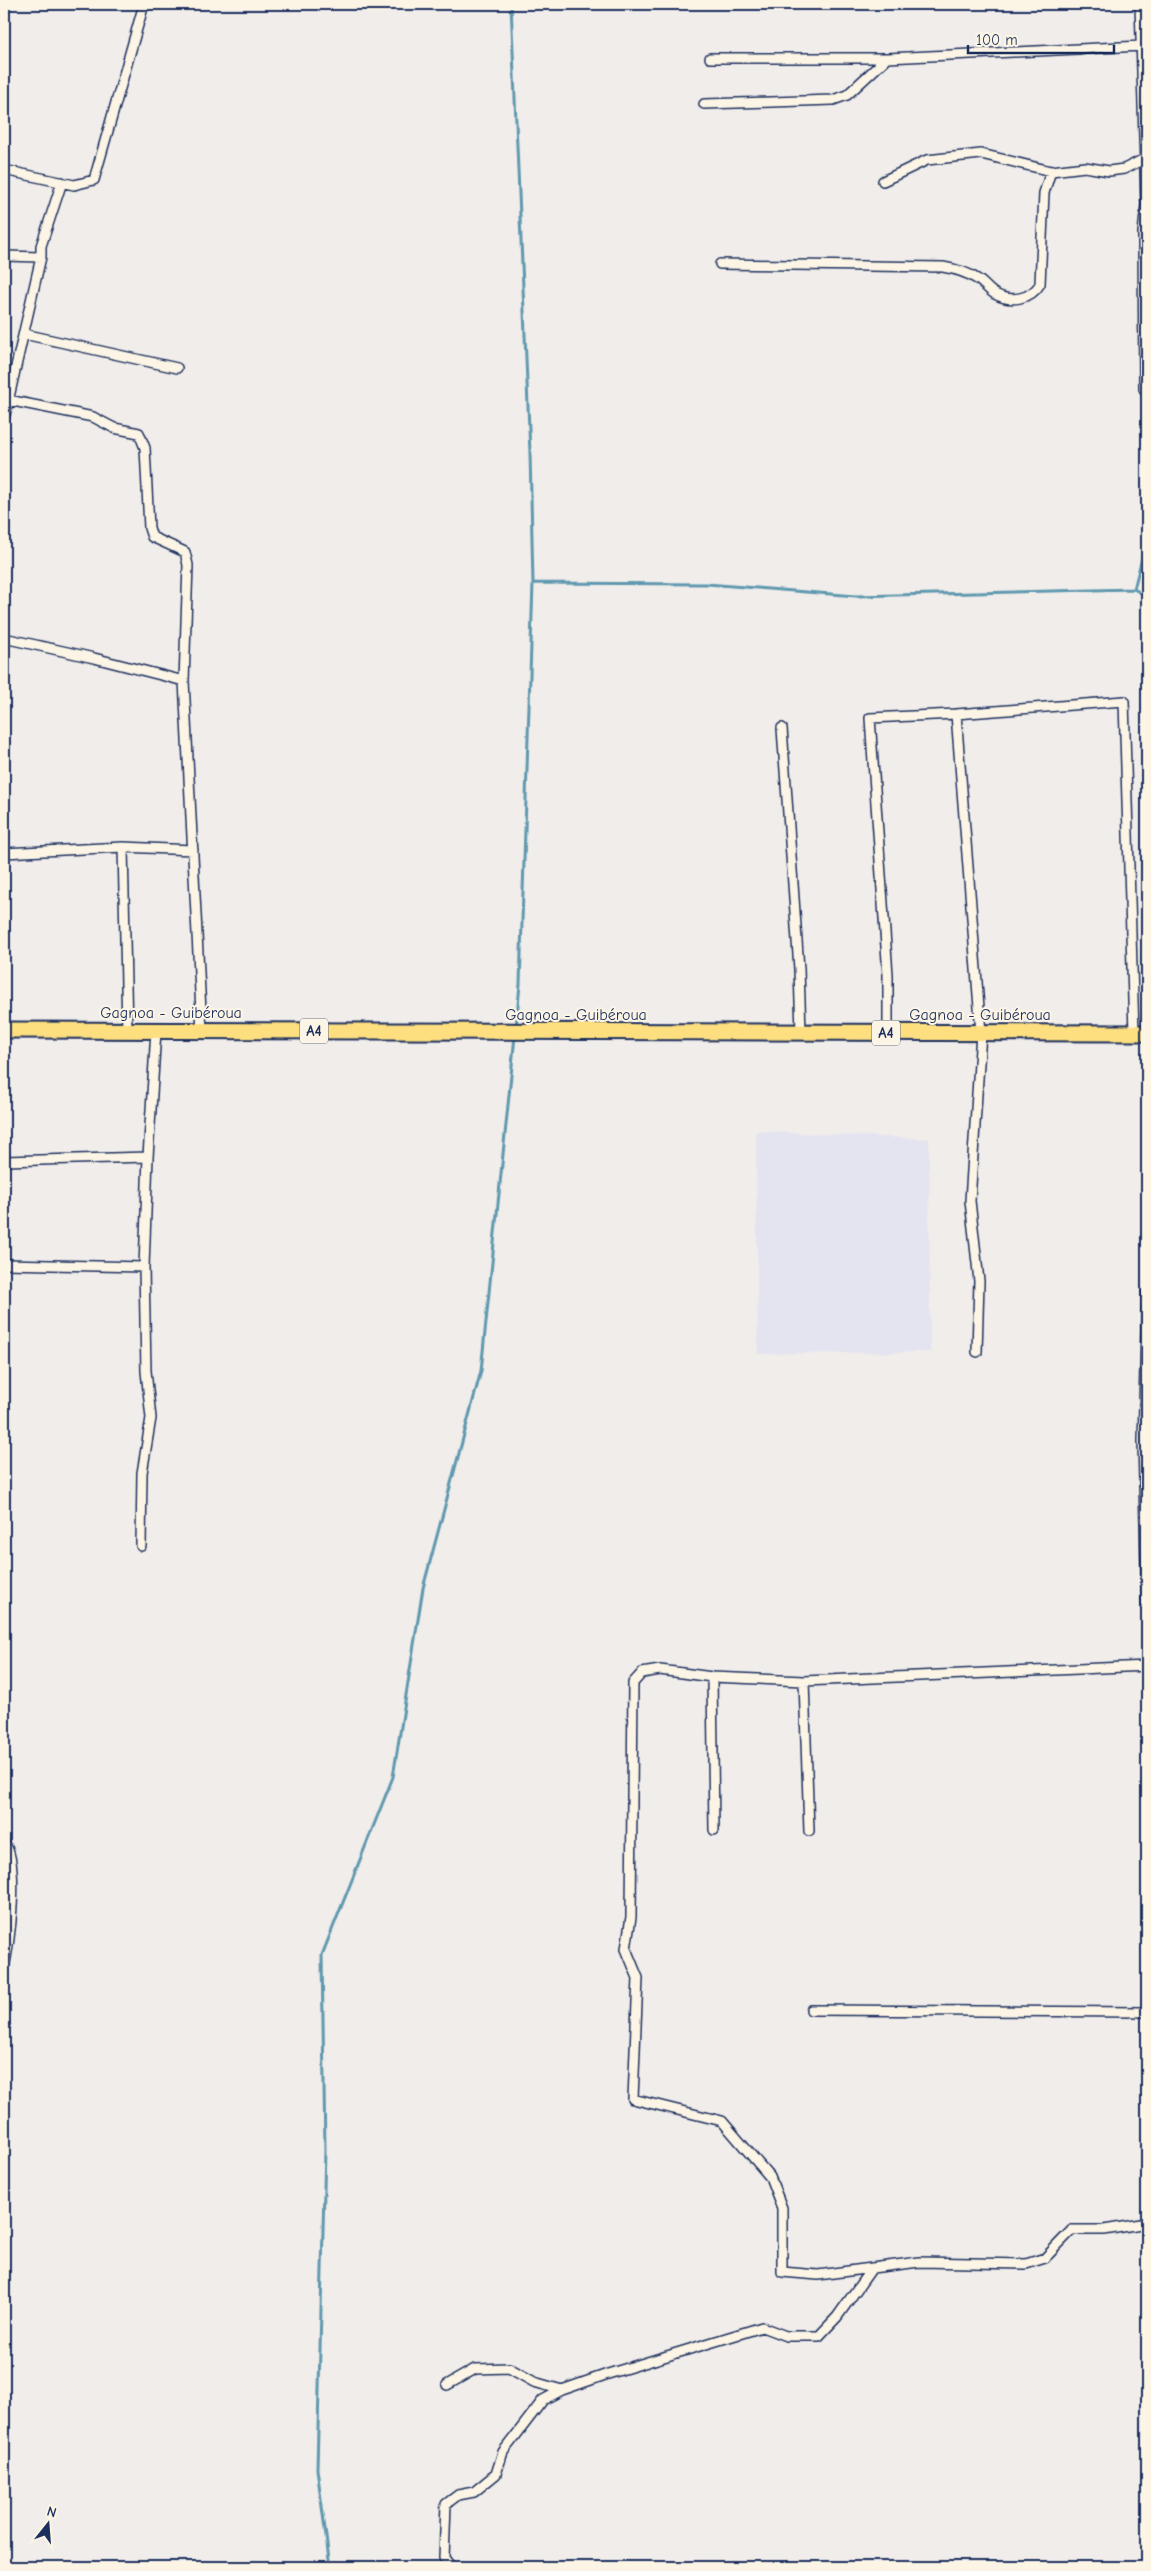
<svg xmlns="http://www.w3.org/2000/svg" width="1151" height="2571" viewBox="0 0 1151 2571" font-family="'Comic Neue',sans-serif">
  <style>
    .built { fill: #e4e3f0 }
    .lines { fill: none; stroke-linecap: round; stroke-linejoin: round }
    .stream { stroke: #5f98af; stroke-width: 3 }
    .street-casing { stroke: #1b2f5e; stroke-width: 12 }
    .primary-casing { stroke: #1b2f5e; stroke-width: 19 }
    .street { stroke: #fcf5e5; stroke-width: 9 }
    .primary { stroke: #fddf80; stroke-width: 15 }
    .labels { text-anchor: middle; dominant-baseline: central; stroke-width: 4; stroke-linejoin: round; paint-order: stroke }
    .shield { fill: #fcf5e5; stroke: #5e6a86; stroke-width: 1 }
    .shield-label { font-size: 15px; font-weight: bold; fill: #1b2f5e }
    .street-label { font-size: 16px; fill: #1b2f5e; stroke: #fcf5e5 }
  </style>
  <rect width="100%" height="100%" fill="#f1edea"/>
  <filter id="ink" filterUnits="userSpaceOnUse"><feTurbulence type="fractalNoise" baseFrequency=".02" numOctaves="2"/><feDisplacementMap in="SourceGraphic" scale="10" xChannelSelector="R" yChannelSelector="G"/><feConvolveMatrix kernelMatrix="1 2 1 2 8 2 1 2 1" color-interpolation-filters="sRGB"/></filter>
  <g filter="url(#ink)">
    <!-- built -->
    <path class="built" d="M 756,1131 L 929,1139 L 930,1352 L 758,1354 Z"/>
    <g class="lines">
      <!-- stream -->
      <path class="stream" d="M 511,4 L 530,453 L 533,583 L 520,984 L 516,1027
        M 533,583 L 707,584 L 856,596 L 1134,589 L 1147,538
        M 1134,589 L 1147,597
        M 330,2567 L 317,2469 L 325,2150 L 322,1955 L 393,1777 L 423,1588 L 481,1371 L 515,1036"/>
      <!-- street casing -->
      <g class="street-casing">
        <path id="street" d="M 1140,4 L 1146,205 L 1143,233 L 1144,389
          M 710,58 L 887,58 L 1142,46
          M 704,104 L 833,100 L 847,95 L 887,58
          M 4,170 L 74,185 L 94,180 L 144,4
          M 883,181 L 927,160 L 981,154 L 1051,171 L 1085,167 L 1109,171 L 1124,169 L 1144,159
          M 4,256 L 41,257
          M 720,264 L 943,267 C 955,269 967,272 977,279 C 984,283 988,290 995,294 C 1011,303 1031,299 1040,284 L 1044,193 L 1051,171
          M 24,334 L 177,368
          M 8,400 L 93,417 L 114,428 L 139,433 L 145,448 L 149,528 L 152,537 L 185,552 L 188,565 L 184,681 L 202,1031
          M 4,419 L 41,257 L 41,246 L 62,182
          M 4,638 L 94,658 L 184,681
          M 956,714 L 1124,701 L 1134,1033
          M 782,728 L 799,969 L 801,1033
          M 123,847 L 127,1031
          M 4,853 L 123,847 L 193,850
          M 888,1033 L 888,975 L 870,718 L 956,714 L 981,1033 L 970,1201 L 979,1281 L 977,1352
          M 4,1161 L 148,1157
          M 4,1264 L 144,1267
          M 1147,1293 L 1143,1441 L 1147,1607
          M 141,1546 L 142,1473 L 151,1418 L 146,1371 L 144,1267 L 148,1157 L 156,1031
          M 712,1677 L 714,1830
          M 804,1681 L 809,1831
          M 4,1843 C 20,1860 10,1944 4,1967
          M 811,2010 L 1147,2012
          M 872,2268 L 818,2275 L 782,2272 L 782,2208 L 770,2177 L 722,2121 L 633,2099 L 638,1978 L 626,1949 L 631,1917 L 633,1683 L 642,1673 L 660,1670 L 712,1677 L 804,1681 L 1147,1666
          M 447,2385 L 475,2369 L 509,2368 L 534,2382 L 562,2390
          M 451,2567 L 444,2558 L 446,2504 L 458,2495 L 474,2492 L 496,2474 L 503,2452 L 543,2400 L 562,2390 L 608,2374 L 762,2327 L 786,2336 L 819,2336 L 837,2317 L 872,2268 L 919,2262 L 1026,2264 L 1045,2258 L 1072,2230 L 1104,2230 L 1147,2223"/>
      </g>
      <!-- primary casing -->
      <g class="primary-casing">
        <path id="primary" d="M 4,1030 L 1147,1033"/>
      </g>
      <!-- street -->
      <use href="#street" class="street"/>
      <!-- primary -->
      <use href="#primary" class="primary"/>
    </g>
  </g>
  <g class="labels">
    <!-- shield labels -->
    <g class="shield">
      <rect x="300" y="1018.5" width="28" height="25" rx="4"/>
      <rect x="872" y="1020.5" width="28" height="25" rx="4"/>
    </g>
    <g class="shield-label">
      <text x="314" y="1031">A4</text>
      <text x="886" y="1033">A4</text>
    </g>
    <!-- street labels -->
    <g class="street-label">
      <text x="171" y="1013">Gagnoa - Guibéroua</text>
      <text x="576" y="1015">Gagnoa - Guibéroua</text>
      <text x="980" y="1015">Gagnoa - Guibéroua</text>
    </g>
  </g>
  <!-- margin -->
  <rect width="1151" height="2571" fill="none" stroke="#fcf5e5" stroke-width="20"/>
  <rect x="10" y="10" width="1131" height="2551" fill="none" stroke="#1b2f5e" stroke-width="2" filter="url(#ink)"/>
  <!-- north arrow -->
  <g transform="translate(48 2524) rotate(17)" stroke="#fcf5e5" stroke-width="4" paint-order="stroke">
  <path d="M0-4L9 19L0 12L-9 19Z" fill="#1b2f5e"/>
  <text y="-8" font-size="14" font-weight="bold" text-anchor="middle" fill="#1b2f5e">N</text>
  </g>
  <!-- scale -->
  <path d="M968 45v8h146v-8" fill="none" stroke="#1b2f5e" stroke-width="2.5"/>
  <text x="976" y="45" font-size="15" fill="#1b2f5e" stroke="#fcf5e5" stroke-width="4" paint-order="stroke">100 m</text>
</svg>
